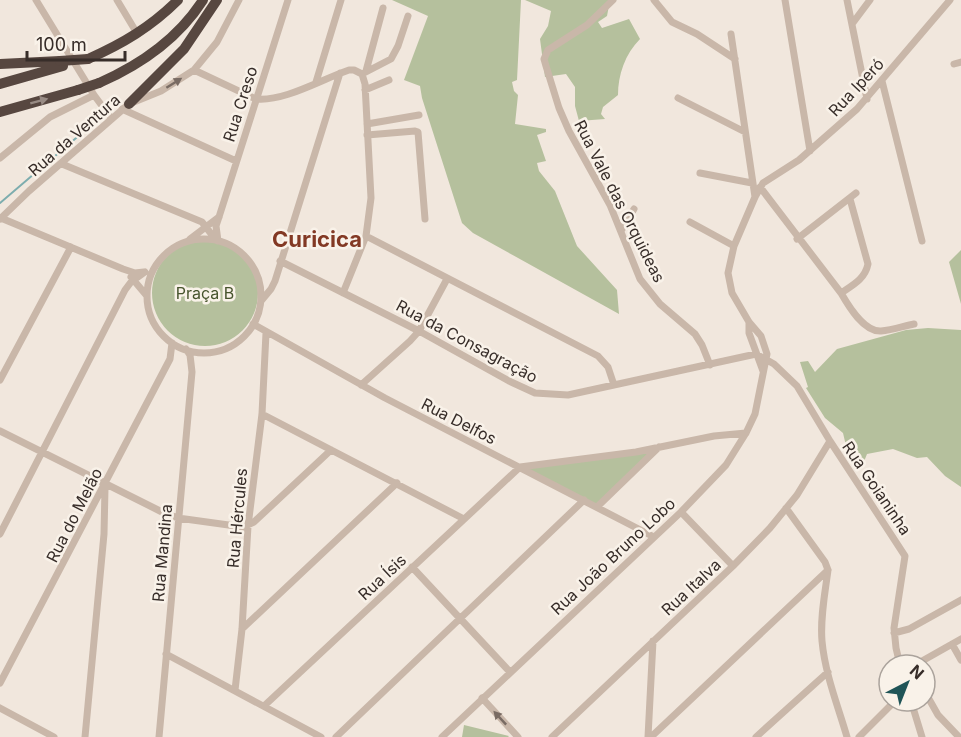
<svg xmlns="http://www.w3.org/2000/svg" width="961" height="737" viewBox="0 0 961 737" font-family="Inter,sans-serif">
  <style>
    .green { fill: #b5c09d }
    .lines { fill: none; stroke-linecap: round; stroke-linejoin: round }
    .stream { stroke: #7dadae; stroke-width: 2 }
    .minor { stroke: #c9b7a9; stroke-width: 7 }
    .highway { stroke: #574740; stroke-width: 10 }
    .highway-bridge { stroke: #574740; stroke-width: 10 }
    .oneway { fill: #796b63 }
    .oneway2 { fill: #988b84 }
    .labels { text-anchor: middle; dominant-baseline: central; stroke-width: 5; stroke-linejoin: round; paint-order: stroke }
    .street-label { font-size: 16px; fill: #372d29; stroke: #f9f2e9 }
    .park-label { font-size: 16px; fill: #47542d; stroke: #f9f2e9 }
    .district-label { font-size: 22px; font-weight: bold; fill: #833924; stroke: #f9f2e9 }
  </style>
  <rect width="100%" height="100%" fill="#f1e7dd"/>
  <!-- green -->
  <path class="green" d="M 392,0 L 521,0 L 517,80 L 512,82 L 514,91 L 518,95 L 515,124 L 546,129 L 546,132 L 537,135 L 546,161 L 537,163 L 539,171 L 555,191 L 577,246 L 617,290 L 619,314 L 473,233 L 462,223 L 422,98 L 420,86 L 404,80 L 428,16 Z
    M 525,0 L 610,0 L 607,16 L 598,22 L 602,28 L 629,19 L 640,39 C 625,54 618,75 618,95 L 603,107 L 601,114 L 605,119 L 579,121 L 575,106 L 575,87 L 566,74 L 545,77 L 540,39 L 548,26 L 551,11 Z
    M152 293a53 53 0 1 1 106 0a53 53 0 1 1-106 0Z
    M 961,250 L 961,304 L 949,262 Z
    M 928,328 L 961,330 L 961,487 L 945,476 L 927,457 L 917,458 L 893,449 L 867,454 L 861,469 L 859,463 L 847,450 L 843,433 L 825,418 L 806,388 L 808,387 L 800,362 L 808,361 L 815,372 L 837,349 L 906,330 Z
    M 659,447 L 597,507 L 520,467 Z
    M 464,725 L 509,736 L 508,737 L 462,737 Z"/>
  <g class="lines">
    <!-- stream -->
    <path class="stream" d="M 0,203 L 103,115"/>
    <!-- minor -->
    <path class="minor" d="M 36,0 L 94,95 L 111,118
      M 117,0 L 135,30
      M 613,0 L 587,25 L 548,50 L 544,59 L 546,66 L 559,108 L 569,131 L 610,205 L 640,279 L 660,304 L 695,334 L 702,345 L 710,365
      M 654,0 L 672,22 L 697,34 L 735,59
      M 785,0 L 810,151
      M 847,0 L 867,99
      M 852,24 L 870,0
      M 731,34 L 755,197
      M 954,64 L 961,62
      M 194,70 L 256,99 C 284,102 322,79 349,70 L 354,70 L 362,74 L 365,84 L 371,198 L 366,236 L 343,293
      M 366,71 L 383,8
      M 362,74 L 391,59 L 398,46 L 408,16
      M 882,81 L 922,241
      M 316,82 L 341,0
      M 365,90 L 389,80
      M 678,98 L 745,132
      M 122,109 L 236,161
      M 367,124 L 419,115
      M 367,135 L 415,131 L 418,132 L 425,219
      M 0,158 L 50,117 L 94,95
      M 62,164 L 202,222 L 216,240
      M 700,173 L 752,183
      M 760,187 L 841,293 C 853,285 865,279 868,264 L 850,199
      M 1,218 L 123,269 L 135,273 L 144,272
      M 0,219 L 29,191 L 129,104 L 161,91 L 194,70 L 217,42 L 239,0
      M 690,222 L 734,246
      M 621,231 L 634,209
      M 366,236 L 598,356 L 608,367 L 614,385
      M 190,239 L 219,217
      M 797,239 L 856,193
      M147 296a57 57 0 1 1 114 0a57 57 0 1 1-114 0Z
      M 218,241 L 216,226 L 219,217 L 288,0
      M 280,261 L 419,331 L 509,381 L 535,393 L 568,395 L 756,354 L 774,364 L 797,386 L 830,441 L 905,556 L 894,628 L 896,648 L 900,665
      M 131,277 L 147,296
      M 841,293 C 849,307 864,332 881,331 C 892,330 904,326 914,324
      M 261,301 L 271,289 L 275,281 L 340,73
      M 749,322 L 749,333 L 763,371
      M 253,324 L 385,398 L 654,537
      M 0,380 L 71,247
      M 361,385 L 410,341 L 419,331 L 447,279
      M 262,414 L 464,519
      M 0,431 L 164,513 L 178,518 L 243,527 L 254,522 L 331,450
      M 597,507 L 659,447
      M 786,508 L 825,562 L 828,570 C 825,593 820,618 822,641 C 825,674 838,706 847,737
      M 681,512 L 733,566
      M 0,534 L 125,290 L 131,282 L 145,272
      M 412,567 L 510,672
      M 242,629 L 397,483
      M 894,633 L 909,629 L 961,600
      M 952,644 L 961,660
      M 166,654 L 321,737
      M 915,665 L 961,639
      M 0,683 L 170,359 L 172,343
      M 235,690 L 242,629 L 248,526 L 262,414 L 266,333
      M 925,692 L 938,715 L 959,737
      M 482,698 L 518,737
      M 911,701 L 922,737
      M 912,705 L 920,701
      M 264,706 L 520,467 L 636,452 L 714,436 L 746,433
      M 0,708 L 54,737
      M 85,737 L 104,534 L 105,488
      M 159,737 L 192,372 L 190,355 L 186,349
      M 336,737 L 584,500
      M 442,737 L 681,512 L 726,465 L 746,433 L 755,414 L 767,354 L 761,336 L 749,322 L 732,293 L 728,273 L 734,246 L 755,197 L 763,183 L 799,160 L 857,109 L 950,0
      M 552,737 L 733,566 L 770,528 L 797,495 L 830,441
      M 648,737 L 653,641
      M 651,737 L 828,570
      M 756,737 L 828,672
      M 859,737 L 895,701"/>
    <!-- highway -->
    <path class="highway" d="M 88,59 C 122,44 151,27 178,0
      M 0,64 L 60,61
      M 99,83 C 140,65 178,39 203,0
      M 0,84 L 63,66
      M 129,104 L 184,49 L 217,0
      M 0,112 L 78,90"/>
    <!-- highway-bridge -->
    <path class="highway-bridge" d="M 60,61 L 88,59
      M 78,90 L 99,83"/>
  </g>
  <!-- one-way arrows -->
  <defs><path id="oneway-solid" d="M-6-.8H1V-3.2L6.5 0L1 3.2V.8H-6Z" transform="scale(1.5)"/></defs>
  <g class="oneway">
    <use href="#oneway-solid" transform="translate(174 83) rotate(-32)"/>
    <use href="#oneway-solid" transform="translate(500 718) rotate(-133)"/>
  </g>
  <use class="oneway2" href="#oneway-solid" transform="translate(39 101) rotate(-15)"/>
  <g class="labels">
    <!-- street labels -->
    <g class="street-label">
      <text transform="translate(856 87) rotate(-47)">Rua Iperó</text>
      <text transform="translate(240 104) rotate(-72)">Rua Creso</text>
      <text transform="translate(74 135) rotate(-41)">Rua da Ventura</text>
      <text transform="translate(620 201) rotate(63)">Rua Vale das Orquideas</text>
      <text transform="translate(467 341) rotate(28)">Rua da Consagração</text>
      <text transform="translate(459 421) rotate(27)">Rua Delfos</text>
      <text transform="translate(877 488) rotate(56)">Rua Goianinha</text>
      <text transform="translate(74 515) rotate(-63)">Rua do Melão</text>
      <text transform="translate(237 518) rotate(-85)">Rua Hércules</text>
      <text transform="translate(162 553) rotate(-85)">Rua Mandina</text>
      <text transform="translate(613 556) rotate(-43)">Rua João Bruno Lobo</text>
      <text transform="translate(382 577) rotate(-43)">Rua Ísis</text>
      <text transform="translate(691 587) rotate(-43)">Rua Italva</text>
    </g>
    <!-- park labels -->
    <g class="park-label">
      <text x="205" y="293">Praça B</text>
    </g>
    <!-- district labels -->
    <g class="district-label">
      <text x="317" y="239">Curicica</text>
    </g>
  </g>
  <!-- north arrow -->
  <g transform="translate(907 683) rotate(42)"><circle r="28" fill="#f9f2e9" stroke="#aba39c" stroke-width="1.5"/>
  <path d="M0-4.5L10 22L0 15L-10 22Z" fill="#1f5457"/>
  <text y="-9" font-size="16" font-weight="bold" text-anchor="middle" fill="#372d29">N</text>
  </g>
  <!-- scale -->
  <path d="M27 51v9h98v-9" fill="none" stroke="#372d29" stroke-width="3"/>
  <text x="36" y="51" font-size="18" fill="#372d29" stroke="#f9f2e9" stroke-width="4.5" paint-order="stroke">100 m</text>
</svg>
